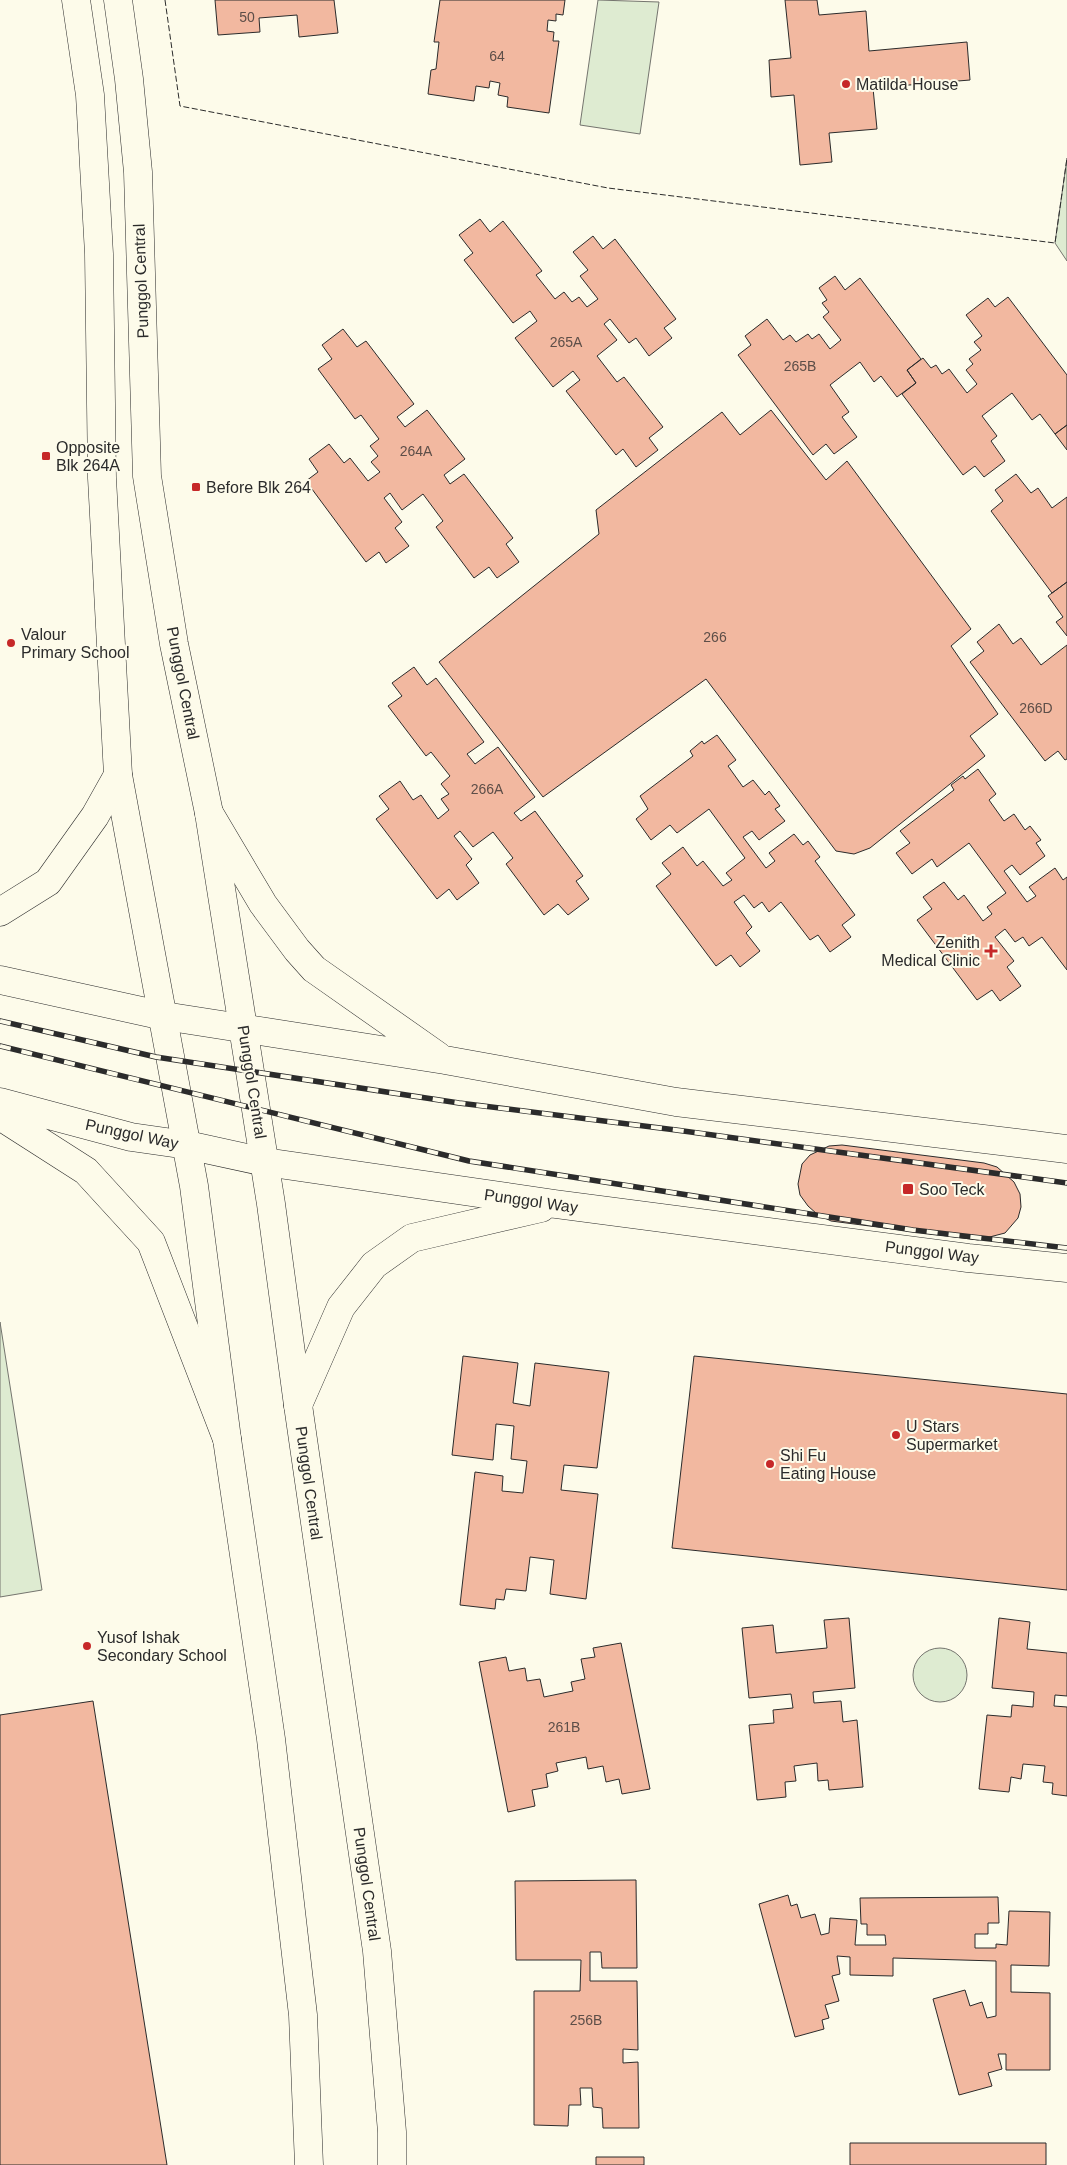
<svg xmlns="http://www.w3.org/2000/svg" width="1067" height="2165" viewBox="0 0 1067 2165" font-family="Helvetica,sans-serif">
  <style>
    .green { fill: #deebd1; stroke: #74746e }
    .building { fill: #f2b8a0; stroke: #2b2b2b }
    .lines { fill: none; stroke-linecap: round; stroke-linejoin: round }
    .secondary-casing { stroke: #2b2b2b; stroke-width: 29 }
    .primary-casing { stroke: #2b2b2b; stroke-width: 29 }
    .secondary { stroke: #fdfbea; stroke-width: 28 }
    .primary { stroke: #fdfbea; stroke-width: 28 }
    .rail-casing { stroke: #2b2b2b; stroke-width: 5.5 }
    .rail { stroke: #fdfbea; stroke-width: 4; stroke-dasharray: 11; stroke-linecap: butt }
    .fence { stroke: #2b2b2b; stroke-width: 1; stroke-dasharray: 6 2.5; stroke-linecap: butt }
    .poi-dot { fill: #c62828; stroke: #fdfbea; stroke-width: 2 }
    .labels { text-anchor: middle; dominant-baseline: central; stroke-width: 4; stroke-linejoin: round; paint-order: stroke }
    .number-label { font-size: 14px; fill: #5d4e48 }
    .poi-label { font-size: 16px; fill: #2b2b2b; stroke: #fdfbea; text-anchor: start }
    .street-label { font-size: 16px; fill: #2b2b2b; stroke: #fdfbea }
  </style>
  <rect width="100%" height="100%" fill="#fdfbea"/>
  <!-- green -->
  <path class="green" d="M 598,0 L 659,2 L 640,134 L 580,125 Z
    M 1067,158 L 1067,261 L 1055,243 Z
    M 0,1322 L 42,1590 L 0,1597 Z
    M913 1675a27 27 0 1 1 54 0a27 27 0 1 1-54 0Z"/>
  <!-- building -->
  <path class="building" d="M 215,0 L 334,0 L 338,33 L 299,37 L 297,15 L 259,18 L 260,32 L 218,35 Z
    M 440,0 L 565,0 L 563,15 L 556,14 L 556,21 L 548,20 L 547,31 L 554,32 L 553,41 L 559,41 L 549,113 L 507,107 L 508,97 L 498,95 L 500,83 L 490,81 L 489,88 L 476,86 L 474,101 L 428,94 L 431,70 L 436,69 L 439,42 L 434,42 Z
    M 785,0 L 817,0 L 819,15 L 866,11 L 869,51 L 967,42 L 970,80 L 873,88 L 877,129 L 829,133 L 832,162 L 800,165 L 794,95 L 771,97 L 769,60 L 791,58 Z
    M 480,219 L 490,232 L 503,221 L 542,271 L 536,275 L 555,299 L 564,292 L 572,302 L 579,297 L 587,307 L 598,299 L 580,276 L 588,270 L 573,252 L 593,236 L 603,249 L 615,239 L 676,319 L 664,328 L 672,338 L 649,356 L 636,338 L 629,343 L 610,319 L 604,324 L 617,340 L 597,356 L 617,382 L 624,377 L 663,427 L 649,438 L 658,450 L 636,467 L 623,449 L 616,455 L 566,391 L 580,380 L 573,371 L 553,387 L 515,338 L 537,321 L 530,311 L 513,323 L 464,260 L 473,253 L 459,235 Z
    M 835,276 L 845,290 L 860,278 L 921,359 L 907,370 L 916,383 L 897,397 L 881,376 L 874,382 L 860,362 L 830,385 L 849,412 L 842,417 L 857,437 L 834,454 L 826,444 L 813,455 L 738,355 L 751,345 L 745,336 L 767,319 L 783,340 L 790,335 L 796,342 L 808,334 L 812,339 L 819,334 L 830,349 L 841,340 L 823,317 L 829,312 L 822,303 L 827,300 L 819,288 Z
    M 1008,297 L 1067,375 L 1067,425 L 1055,434 L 1040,414 L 1032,420 L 1012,393 L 982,416 L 997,436 L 991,441 L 1005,461 L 984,477 L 975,466 L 963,475 L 902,394 L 916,383 L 907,370 L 923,358 L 931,368 L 936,365 L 942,374 L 949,369 L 967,393 L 977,384 L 966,370 L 973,364 L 969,359 L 981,350 L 974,342 L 982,336 L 966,315 L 988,298 L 995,307 Z
    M 343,329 L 357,347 L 366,341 L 414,404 L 397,417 L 405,427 L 427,410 L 465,459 L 444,475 L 450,484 L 464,474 L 513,538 L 506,544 L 519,562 L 497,578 L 489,567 L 474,578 L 436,527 L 443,521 L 423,494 L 402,510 L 390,493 L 384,498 L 402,522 L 395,528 L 409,546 L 386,563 L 379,552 L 366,562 L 306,481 L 318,472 L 309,459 L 329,444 L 344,463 L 350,458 L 368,481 L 380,472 L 371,462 L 378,456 L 370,446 L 379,439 L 361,415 L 355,419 L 318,369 L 332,359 L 322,345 Z
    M 771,410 L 826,480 L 847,461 L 971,629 L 951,646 L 998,714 L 970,736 L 985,756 L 870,848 L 854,854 L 836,851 L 706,679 L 543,797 L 439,662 L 599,534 L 596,510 L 722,412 L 740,435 Z
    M 1067,425 L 1067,450 L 1055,434 Z
    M 1016,474 L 1031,493 L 1038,488 L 1052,508 L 1067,497 L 1067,582 L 1052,593 L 991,511 L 1003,501 L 995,490 Z
    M 1067,582 L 1067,636 L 1056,622 L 1063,617 L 1048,596 Z
    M 999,624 L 1013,644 L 1021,638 L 1041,665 L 1067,645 L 1067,759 L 1065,760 L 1058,751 L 1045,761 L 970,662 L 984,651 L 977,642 Z
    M 414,667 L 427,685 L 436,678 L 484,742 L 467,754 L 475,764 L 498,747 L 535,797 L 514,813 L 521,821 L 535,811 L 583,876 L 576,881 L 589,899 L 568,915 L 558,904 L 544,915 L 506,864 L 513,858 L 493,832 L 473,847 L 460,831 L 454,836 L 472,859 L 466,865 L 479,883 L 457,900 L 449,889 L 437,899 L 376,819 L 389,809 L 379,796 L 400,781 L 413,800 L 421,795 L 438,819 L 449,810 L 441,799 L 449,794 L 441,784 L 450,776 L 431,752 L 426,756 L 388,706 L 402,696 L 392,683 Z
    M 717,735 L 736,760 L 728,766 L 743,787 L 753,780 L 765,795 L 769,791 L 780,806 L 775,809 L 785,821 L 759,840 L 752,831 L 743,837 L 766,868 L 775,861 L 769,853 L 794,834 L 803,845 L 808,841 L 820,857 L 815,861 L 855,915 L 842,925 L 851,937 L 830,952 L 818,935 L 810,940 L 781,902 L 769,912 L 762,902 L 754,908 L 744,895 L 734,902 L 752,927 L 746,933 L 760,951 L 740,967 L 731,955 L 716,966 L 656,886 L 671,874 L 662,863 L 683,847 L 697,866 L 703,861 L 723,886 L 732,880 L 726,873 L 745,858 L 709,809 L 677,833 L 670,825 L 651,840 L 636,819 L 648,809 L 640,796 L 693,756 L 690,751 L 702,741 L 704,744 Z
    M 978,769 L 996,794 L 989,800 L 1004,821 L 1014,814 L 1025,830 L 1030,826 L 1041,840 L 1036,843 L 1045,856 L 1020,875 L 1012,865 L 1004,871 L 1027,902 L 1036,896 L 1029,887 L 1055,868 L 1063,880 L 1067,877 L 1067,970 L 1042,937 L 1029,946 L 1023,937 L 1015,942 L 1005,929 L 995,937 L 1014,961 L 1007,967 L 1021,986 L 1000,1001 L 992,990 L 977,1000 L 917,920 L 932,909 L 923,897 L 944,882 L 958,900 L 964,895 L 983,921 L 992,914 L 987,907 L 1006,893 L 969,843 L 937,867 L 932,859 L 912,874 L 896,853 L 910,843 L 900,831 L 954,790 L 951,785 L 963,776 L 965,779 Z
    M 842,1145 L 984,1163 L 997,1167 L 1014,1182 L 1020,1194 L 1021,1207 L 1018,1218 L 1005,1233 L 978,1240 L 831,1221 L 817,1214 L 808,1206 L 800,1195 L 798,1184 L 802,1164 L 810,1155 L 829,1146 Z
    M 463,1356 L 518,1363 L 513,1403 L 530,1406 L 535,1363 L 609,1372 L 597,1468 L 564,1465 L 561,1490 L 598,1494 L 586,1599 L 550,1594 L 554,1560 L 530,1557 L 526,1591 L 506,1589 L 504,1600 L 496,1599 L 495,1609 L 460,1605 L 475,1472 L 503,1476 L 502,1491 L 523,1493 L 527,1461 L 511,1459 L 514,1426 L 496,1424 L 493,1460 L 452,1455 Z
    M 694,1356 L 1067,1394 L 1067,1590 L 672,1548 Z
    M 849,1618 L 855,1688 L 813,1692 L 814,1703 L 841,1701 L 843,1722 L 857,1720 L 863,1787 L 829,1790 L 828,1780 L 818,1781 L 817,1763 L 794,1766 L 796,1781 L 785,1782 L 786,1797 L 757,1800 L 749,1725 L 774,1723 L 773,1710 L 793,1708 L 791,1694 L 749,1698 L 742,1628 L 773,1625 L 776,1653 L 827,1648 L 824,1620 Z
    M 999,1618 L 1030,1622 L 1027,1649 L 1067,1653 L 1067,1696 L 1055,1695 L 1054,1706 L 1067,1707 L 1067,1796 L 1052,1794 L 1053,1783 L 1043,1782 L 1045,1766 L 1023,1764 L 1021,1779 L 1011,1777 L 1009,1792 L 979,1789 L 987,1715 L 1011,1717 L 1012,1705 L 1033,1707 L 1034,1692 L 992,1688 Z
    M 621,1643 L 650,1789 L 622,1794 L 619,1779 L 606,1782 L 603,1766 L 588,1769 L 586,1757 L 556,1763 L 558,1771 L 546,1774 L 548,1787 L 532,1790 L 535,1806 L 508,1812 L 479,1662 L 506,1657 L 509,1671 L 525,1668 L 527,1681 L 540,1679 L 544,1697 L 573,1691 L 571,1682 L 585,1679 L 581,1659 L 595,1657 L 593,1648 Z
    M 93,1701 L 167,2165 L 0,2165 L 0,1715 Z
    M 636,1880 L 637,1968 L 602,1968 L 601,1952 L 590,1952 L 590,1981 L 637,1981 L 638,2050 L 623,2049 L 623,2063 L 638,2062 L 639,2128 L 603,2128 L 602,2108 L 593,2107 L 592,2088 L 580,2088 L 581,2105 L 569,2105 L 568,2126 L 534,2125 L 534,1991 L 580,1991 L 581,1960 L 516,1960 L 515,1881 Z
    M 788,1895 L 791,1906 L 797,1904 L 801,1918 L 815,1914 L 821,1935 L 829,1933 L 830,1918 L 857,1920 L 855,1945 L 886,1945 L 885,1935 L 867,1935 L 867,1924 L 861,1924 L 860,1898 L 998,1897 L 999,1923 L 988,1923 L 988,1934 L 975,1934 L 975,1948 L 996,1948 L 996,1944 L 1007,1945 L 1009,1911 L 1050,1912 L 1049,1966 L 1011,1965 L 1011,1992 L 1050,1993 L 1050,2070 L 1006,2070 L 1006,2054 L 998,2054 L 1002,2069 L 988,2073 L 992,2086 L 959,2095 L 933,1999 L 965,1990 L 970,2006 L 982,2002 L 987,2018 L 996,2016 L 996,1961 L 893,1958 L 893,1976 L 850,1975 L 850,1957 L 837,1956 L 840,1974 L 832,1976 L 839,2001 L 825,2005 L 829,2018 L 822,2020 L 824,2029 L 795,2037 L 759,1904 Z
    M 850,2143 L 1046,2143 L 1046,2165 L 850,2165 Z
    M 596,2157 L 644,2157 L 644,2165 L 596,2165 Z"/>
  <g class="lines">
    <!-- secondary casing -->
    <g class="secondary-casing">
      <path id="secondary" d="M 76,0 L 90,95 L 99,254 L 102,478 L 118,775 L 194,1186 L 227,1439 L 271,1739 L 303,2015 L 309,2165
        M 118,0 L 129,79 L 138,172 L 147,476 L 174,644 L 209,813 L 271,1204 L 298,1405 L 377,1951 L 392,2132 L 392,2165"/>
    </g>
    <!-- primary casing -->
    <g class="primary-casing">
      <path id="primary" d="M 209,813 L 263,904 L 297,950 L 314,969 L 438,1056
        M 0,912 L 48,882 L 95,816 L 118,775
        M 0,980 L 164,1016 L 445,1060 L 676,1102 L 1067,1149
        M 0,1102 L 131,1137 L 187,1145 L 265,1162 L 555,1204 L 968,1258 L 1067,1268
        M 0,1116 L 86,1171 L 151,1242 L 227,1439
        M 298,1405 L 341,1307 L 374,1265 L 412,1238 L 541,1208"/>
    </g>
    <!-- secondary -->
    <use href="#secondary" class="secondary"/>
    <!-- primary -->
    <use href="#primary" class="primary"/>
    <!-- rail casing -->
    <g class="rail-casing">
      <path id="rail" d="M 0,1021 L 156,1057 L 459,1103 L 676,1130 L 1067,1183
        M 0,1046 L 469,1161 L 913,1230 L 1067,1248"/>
    </g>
    <!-- rail -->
    <use href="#rail" class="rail"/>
    <!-- fence -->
    <path class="fence" d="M 165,0 L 180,106 L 608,188 L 1055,243 L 1067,158"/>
  </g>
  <!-- markers -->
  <g class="poi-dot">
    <circle cx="846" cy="84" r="5"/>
    <rect x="41" y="451" width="10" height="10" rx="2.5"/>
    <rect x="191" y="482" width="10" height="10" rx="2.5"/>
    <circle cx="11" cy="643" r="5"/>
    <path d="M988.5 943.5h5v5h5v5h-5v5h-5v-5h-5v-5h5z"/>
    <rect x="902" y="1183" width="12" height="12" rx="2.5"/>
    <circle cx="896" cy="1435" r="5"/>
    <circle cx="770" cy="1464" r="5"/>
    <circle cx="87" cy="1646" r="5"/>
  </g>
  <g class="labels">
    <!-- number labels -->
    <g class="number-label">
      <text x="247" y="17">50</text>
      <text x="497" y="56">64</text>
      <text x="566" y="342">265A</text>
      <text x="800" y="366">265B</text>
      <text x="416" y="451">264A</text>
      <text x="715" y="637">266</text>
      <text x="1036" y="708">266D</text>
      <text x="487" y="789">266A</text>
      <text x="564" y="1727">261B</text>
      <text x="586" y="2020">256B</text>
    </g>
    <!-- poi labels -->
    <g class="poi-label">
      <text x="856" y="84">Matilda House</text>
      <text x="56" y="447">Opposite<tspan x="56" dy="18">Blk 264A</tspan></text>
      <text x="206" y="487">Before Blk 264</text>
      <text x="21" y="634">Valour<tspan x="21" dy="18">Primary School</tspan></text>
      <text x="980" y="942" text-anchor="end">Zenith<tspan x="980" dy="18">Medical Clinic</tspan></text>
      <text x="919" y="1189">Soo Teck</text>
      <text x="906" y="1426">U Stars<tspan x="906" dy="18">Supermarket</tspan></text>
      <text x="780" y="1455">Shi Fu<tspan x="780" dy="18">Eating House</tspan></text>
      <text x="97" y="1637">Yusof Ishak<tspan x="97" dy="18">Secondary School</tspan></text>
    </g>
    <!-- street labels -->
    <g class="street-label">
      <text transform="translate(141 281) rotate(-92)">Punggol Central</text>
      <text transform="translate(183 683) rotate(79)">Punggol Central</text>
      <text transform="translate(252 1082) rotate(81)">Punggol Central</text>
      <text transform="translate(132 1134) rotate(12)">Punggol Way</text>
      <text transform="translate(531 1201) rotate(8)">Punggol Way</text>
      <text transform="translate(932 1252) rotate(7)">Punggol Way</text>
      <text transform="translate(309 1483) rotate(82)">Punggol Central</text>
      <text transform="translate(367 1884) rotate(82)">Punggol Central</text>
    </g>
  </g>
</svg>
